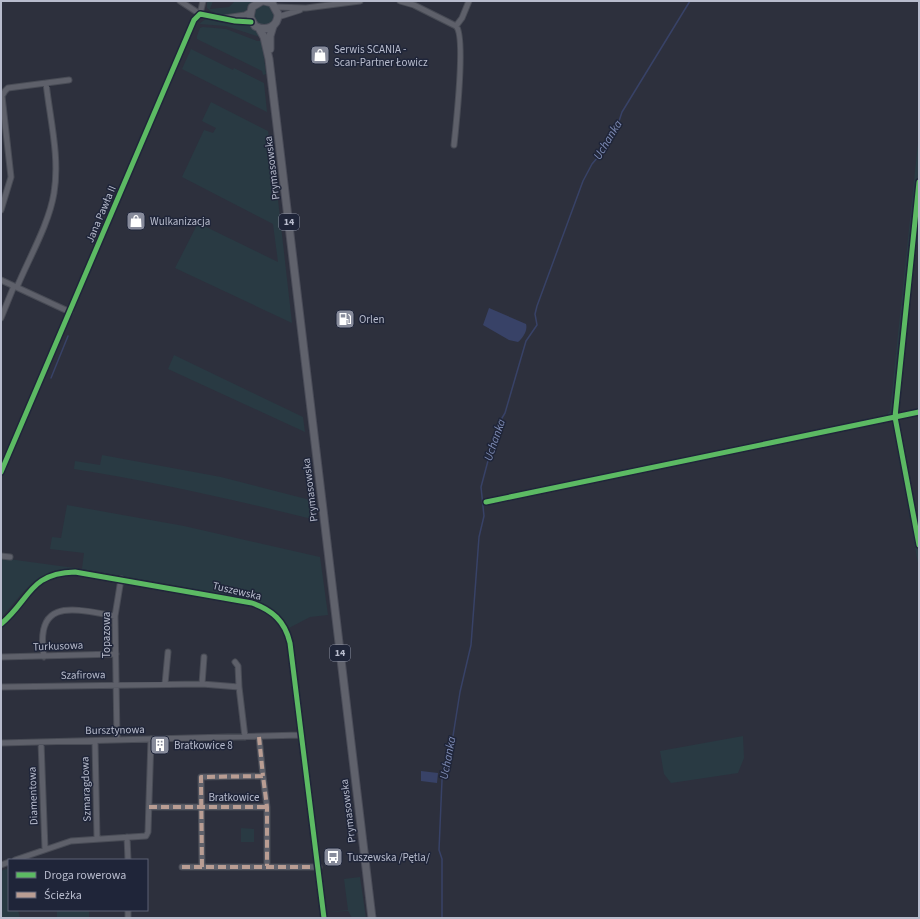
<svg xmlns="http://www.w3.org/2000/svg" width="920" height="919" viewBox="0 0 920 919" font-family="'Source Sans 3',sans-serif">
  <style>
    .green { fill: #293a43 }
    .water { fill: #384267 }
    .lines { fill: none; stroke-linecap: round; stroke-linejoin: round }
    .stream { stroke: #384267; stroke-width: 1.5 }
    .minor-casing { stroke: #494c56; stroke-width: 7 }
    .major-casing { stroke: #4b4d59; stroke-width: 9 }
    .minor { stroke: #5e606a; stroke-width: 5 }
    .major { stroke: #60626c; stroke-width: 7 }
    .quiet { stroke: #b99d93; stroke-width: 4; stroke-dasharray: 8 4; stroke-linecap: butt }
    .cycleway-casing { stroke: #1f2539; stroke-width: 8 }
    .cycleway { stroke: #5cba63; stroke-width: 5 }
    .labels { text-anchor: middle; dominant-baseline: central; stroke-width: 3; stroke-linejoin: round; paint-order: stroke }
    .shield { fill: #1f2539; stroke: #8a8fa1; stroke-width: 1 }
    .shield-label { font-size: 10px; font-weight: bold; fill: #b8bccd }
    .poi-label { font-size: 11px; fill: #b8bccd; stroke: #1f2539; text-anchor: start }
    .street-label { font-size: 11px; fill: #b8bccd; stroke: #1f2539 }
    .water-label { font-size: 12px; font-style: italic; fill: #7e8bb4; stroke: #1f2539 }
  </style>
  <rect width="100%" height="100%" fill="#2d303d"/>
  <!-- green -->
  <path class="green" d="M 207,1 L 213,1 L 210,9 L 229,7 L 235,1 L 254,1 L 245,12 C 235,17 215,17 207,8 Z
    M253 15a11 11 0 1 1 22 0a11 11 0 1 1-22 0Z
    M 207,18 L 248,24 L 258,31 L 260,37 L 226,26 L 199,24 Z
    M 203,27 L 226,29 L 257,41 L 262,41 L 266,74 L 263,75 L 262,71 L 197,39 L 197,36 L 200,28 Z
    M 191,49 L 233,70 L 234,68 L 264,83 L 267,112 L 182,69 Z
    M 211,102 L 268,131 L 277,191 L 292,323 L 175,268 L 198,223 L 278,262 L 273,224 L 182,177 L 204,130 L 213,133 L 216,128 L 202,121 Z
    M 919,133 L 919,240 L 917,244 L 898,410 L 899,420 L 919,525 L 919,569 L 892,423 L 889,421 L 487,504 L 487,499 L 887,415 L 890,411 Z
    M 174,355 L 303,417 L 305,432 L 168,369 Z
    M 102,455 L 221,477 L 314,501 L 316,520 C 236,500 155,482 74,469 L 75,461 L 100,465 Z
    M 67,505 L 184,526 L 320,557 L 328,615 L 310,617 L 289,628 C 281,615 270,606 255,600 L 82,569 C 35,568 29,587 1,618 L 1,558 L 82,569 L 84,553 L 50,549 L 52,537 L 61,538 Z
    M 743,736 L 744,758 L 738,773 L 671,783 L 664,774 L 660,751 Z
    M 241,828 L 254,829 L 254,842 L 241,842 Z
    M 9,868 L 9,910 L 18,910 L 20,918 L 1,918 L 1,871 Z
    M 360,877 L 366,918 L 352,918 L 348,911 L 327,912 L 348,910 L 344,879 Z
    M 57,910 L 89,910 L 89,918 L 57,918 Z"/>
  <!-- water -->
  <path class="water" d="M 489,308 L 526,324 C 528,330 523,338 518,342 L 509,340 L 483,325 Z
    M 421,771 L 438,773 L 437,783 L 421,781 Z"/>
  <g class="lines">
    <!-- stream -->
    <path class="stream" d="M 51,378 L 68,336
      M 442,918 L 442,859 L 439,850 L 442,780 L 447,765 L 446,757 L 449,744 L 453,736 L 460,692 L 471,645 L 479,537 L 484,516 L 481,487 L 493,442 L 500,430 L 502,418 L 505,413 L 526,341 L 537,325 L 535,314 L 537,306 L 583,181 L 592,164 L 604,150 L 616,130 L 622,112 L 690,1"/>
    <!-- minor casing -->
    <g class="minor-casing">
      <path id="minor" d="M 180,1 L 200,14
        M 400,1 L 414,5 L 456,26 C 466,36 456,126 454,145
        M 276,7 L 306,8 L 360,1
        M 200,14 L 203,1
        M 278,17 L 300,10
        M 225,18 L 245,15 L 250,12
        M 456,26 L 462,18 L 469,1
        M 919,182 L 895,417 L 919,545
        M 1,210 L 11,177 L 2,96 L 5,91 L 8,88 L 69,80
        M 1,280 L 70,312
        M 17,287 C 29,258 49,224 54,193 C 60,157 50,119 46,83
        M 1,318 L 14,286
        M 1,472 L 194,20 L 200,14 L 235,21 L 251,22
        M 486,502 L 919,412
        M 1,556 L 10,557
        M 1,624 C 30,600 29,573 75,572 L 252,603 C 272,610 285,621 290,643 L 324,918
        M 1,657 L 116,654
        M 44,657 C 34,597 74,609 115,616
        M 235,662 L 238,666 L 239,687
        M 165,684 L 168,652
        M 202,684 L 204,657
        M 1,687 L 202,684 L 239,687 L 245,737
        M 259,737 L 263,776
        M 117,740 L 115,616 L 121,579
        M 95,741 L 97,838
        M 41,742 L 45,849
        M 1,743 L 301,735
        M 149,807 L 267,807
        M 127,837 L 128,860
        M 15,860 L 71,841 L 146,836 L 148,832 L 151,739
        M 1,865 L 9,862
        M 182,867 L 319,867
        M 202,867 L 201,777 L 263,776 L 267,807 L 267,866
        M 128,918 L 128,910"/>
    </g>
    <!-- major casing -->
    <g class="major-casing">
      <path id="major" d="M 262,1 L 252,7 L 250,17 L 255,26 C 266,32 278,27 278,14 L 272,3 L 264,1
        M 259,28 L 264,37 L 269,59 L 372,918
        M 270,49 L 270,36 L 273,26"/>
    </g>
    <!-- minor -->
    <use href="#minor" class="minor"/>
    <!-- major -->
    <use href="#major" class="major"/>
    <!-- quiet -->
    <path class="quiet" d="M 259,737 L 263,776
      M 149,807 L 267,807
      M 182,867 L 319,867
      M 202,867 L 201,777 L 263,776 L 267,807 L 267,866"/>
    <!-- cycleway casing -->
    <g class="cycleway-casing">
      <path id="cycleway" d="M 919,182 L 895,417 L 919,545
        M 1,472 L 194,20 L 200,14 L 235,21 L 251,22
        M 486,502 L 919,412
        M 1,624 C 30,600 29,573 75,572 L 252,603 C 272,610 285,621 290,643 L 324,918"/>
    </g>
    <!-- cycleway -->
    <use href="#cycleway" class="cycleway"/>
  </g>
  <!-- icons -->
  <defs>
    <g id="shop-square" transform="scale(1)"><rect x="-9" y="-9" width="18" height="18" rx="4" fill="#878b9b" stroke="#1f2539"/><path d="M-5-2.5h2.3a2.7 3.5 0 0 1 5.4 0H5L5.5 6h-11ZM-1.5-2.5h3a1.5 2.3 0 0 0-3 0Z" fill="#fff"/></g>
    <g id="fuel-square" transform="scale(1)"><rect x="-9" y="-9" width="18" height="18" rx="4" fill="#878b9b" stroke="#1f2539"/><path d="M-5.5-6h7V0h2V4h1.3V-2.5L3-4.5l.8-.8L6-3V5H2.5V1h-1V6h-7ZM-4.2-4.7v3.2H.2V-4.7Z" fill="#fff"/></g>
    <g id="building-square" transform="scale(1)"><rect x="-9" y="-9" width="18" height="18" rx="4" fill="#878b9b" stroke="#1f2539"/><path d="M-4-6H4V6H1V3H-1V6H-4ZM-2.5-4.3h1.7v1.8h-1.7ZM.8-4.3h1.7v1.8H.8ZM-2.5-1h1.7V.8h-1.7ZM.8-1h1.7V.8H.8Z" fill="#fff"/></g>
    <g id="bus-square" transform="scale(1)"><rect x="-9" y="-9" width="18" height="18" rx="4" fill="#878b9b" stroke="#1f2539"/><path d="M-5-6H5V4H4V6H2V4H-2V6H-4V4H-5ZM-3.5-4V0h7V-4ZM-3.5 1.2v1.5H-2V1.2ZM2 1.2v1.5H3.5V1.2Z" fill="#fff"/></g>
  </defs>
  <g fill-rule="evenodd">
    <use href="#shop-square" x="320" y="55"/>
    <use href="#shop-square" x="136" y="221"/>
    <use href="#fuel-square" x="345" y="319"/>
    <use href="#building-square" x="160" y="745"/>
    <use href="#bus-square" x="333" y="857"/>
  </g>
  <g class="labels">
    <!-- shield labels -->
    <g class="shield">
      <rect x="279" y="214" width="20" height="16" rx="3"/>
      <rect x="330" y="645" width="20" height="16" rx="3"/>
    </g>
    <g class="shield-label">
      <text x="289" y="222">14</text>
      <text x="340" y="653">14</text>
    </g>
    <!-- poi labels -->
    <g class="poi-label">
      <text x="334" y="49">Serwis SCANIA -<tspan x="334" dy="13">Scan-Partner Łowicz</tspan></text>
      <text x="150" y="221">Wulkanizacja</text>
      <text x="359" y="319">Orlen</text>
      <text x="174" y="745">Bratkowice 8</text>
      <text x="347" y="857">Tuszewska /Pętla/</text>
    </g>
    <!-- street labels -->
    <g class="street-label">
      <text transform="translate(272 168) rotate(-97)">Prymasowska</text>
      <text transform="translate(101 214) rotate(-67)">Jana Pawła II</text>
      <text transform="translate(310 490) rotate(-97)">Prymasowska</text>
      <text transform="translate(237 591) rotate(13)">Tuszewska</text>
      <text transform="translate(106 635) rotate(-90)">Topazowa</text>
      <text transform="translate(58 646) rotate(-2)">Turkusowa</text>
      <text transform="translate(83 675) rotate(-1)">Szafirowa</text>
      <text transform="translate(115 730) rotate(-1)">Bursztynowa</text>
      <text transform="translate(86 789) rotate(-92)">Szmaragdowa</text>
      <text transform="translate(33 796) rotate(-92)">Diamentowa</text>
      <text x="234" y="797">Bratkowice</text>
      <text transform="translate(348 811) rotate(-97)">Prymasowska</text>
    </g>
    <!-- water labels -->
    <g class="water-label">
      <text transform="translate(608 140) rotate(-59)">Uchanka</text>
      <text transform="translate(495 440) rotate(-71)">Uchanka</text>
      <text transform="translate(448 758) rotate(-79)">Uchanka</text>
    </g>
  </g>
  <!-- border -->
  <rect width="920" height="919" fill="none" stroke="#b8bccd" stroke-width="4"/>
  <!-- legend -->
  <rect x="8" y="859" width="140" height="52" fill="#1f2539" stroke="#5c6174"/>
  <rect x="16" y="872" width="20" height="6" fill="#5cba63" stroke="#5c6174"/>
  <text x="44" y="879" font-size="12" fill="#b8bccd">Droga rowerowa</text>
  <rect x="16" y="892" width="20" height="6" fill="#b99d93" stroke="#5c6174"/>
  <text x="44" y="899" font-size="12" fill="#b8bccd">Ścieżka</text>
</svg>
